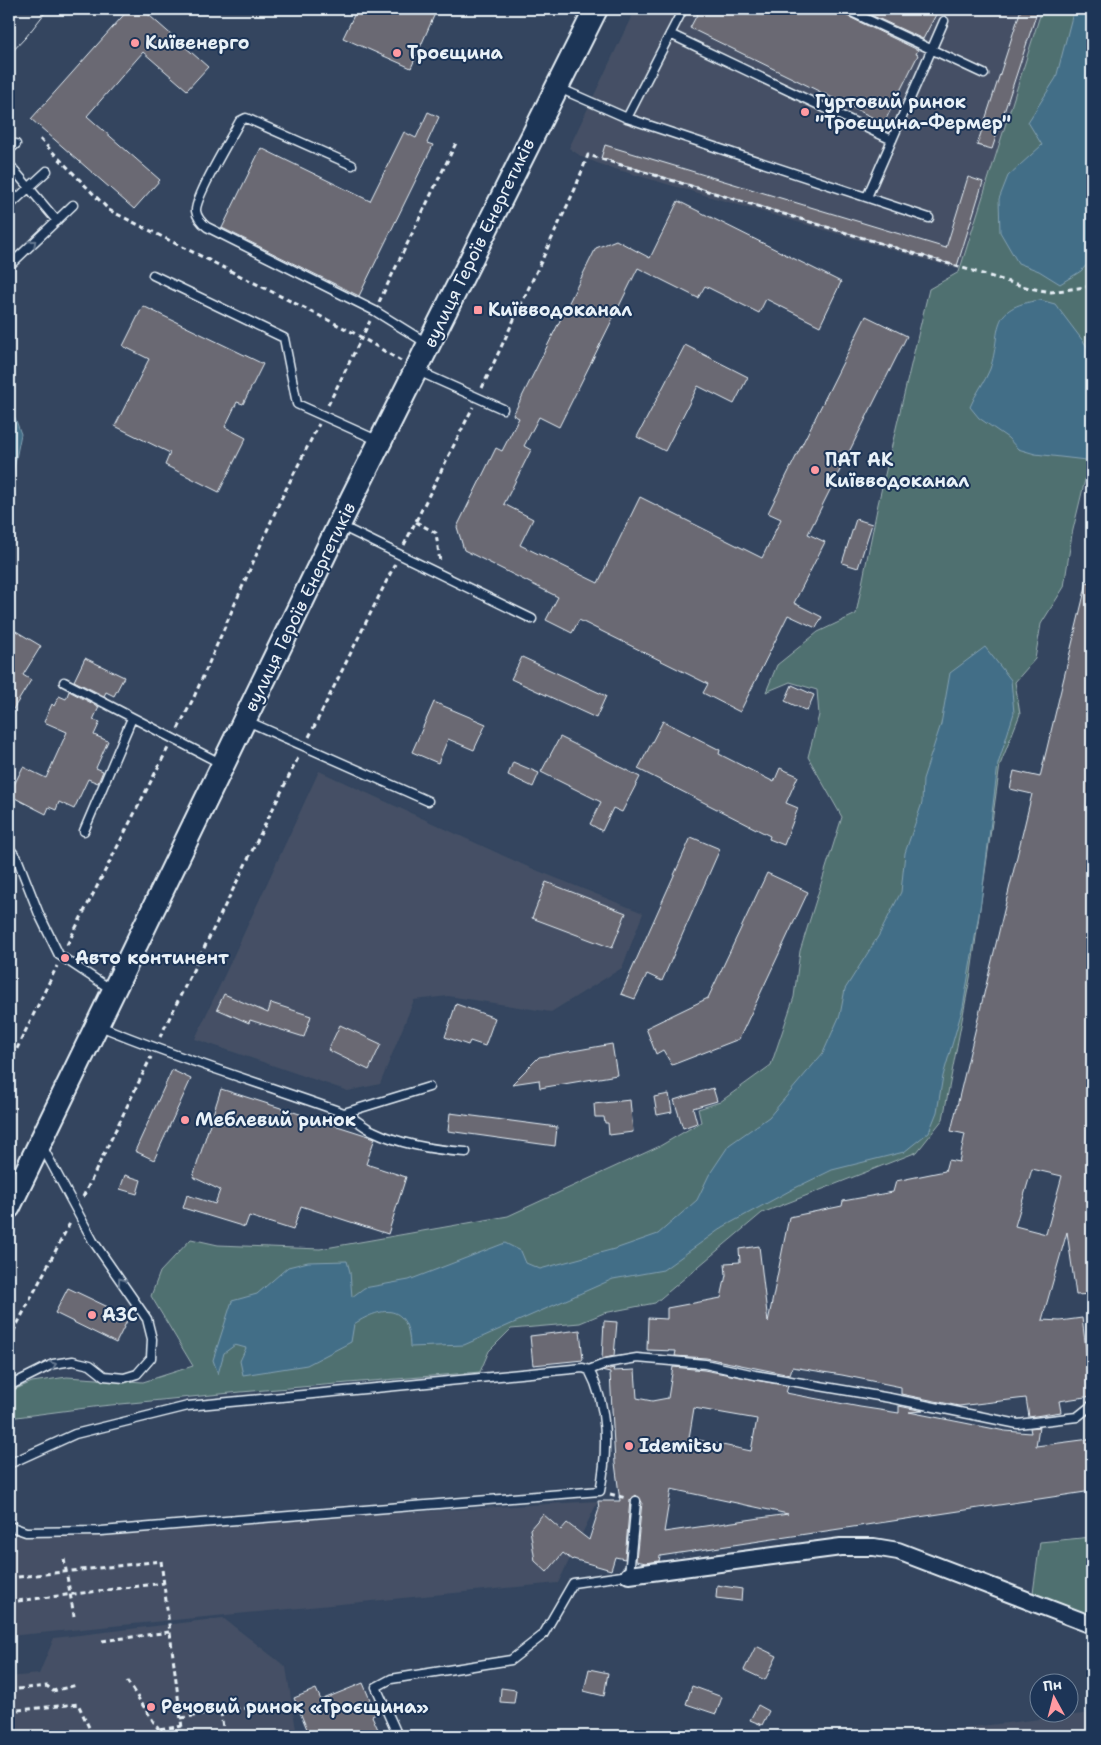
<svg xmlns="http://www.w3.org/2000/svg" width="1101" height="1745" viewBox="0 0 1101 1745" font-family="'Shantell Sans',sans-serif">
  <style>
    .built { fill: #445065 }
    .green { fill: #50706f; stroke: #9cb0b4 }
    .water { fill: #426e87; stroke: #84a2b4 }
    .building { fill: #6a6973; stroke: #e8f1f8; fill-rule: evenodd }
    .lines { fill: none; stroke-linecap: round; stroke-linejoin: round }
    .lane-casing { stroke: #e8f1f8; stroke-width: 11 }
    .street-casing { stroke: #e8f1f8; stroke-width: 20 }
    .secondary-casing { stroke: #e8f1f8; stroke-width: 26 }
    .path { stroke: #e8f1f8; stroke-width: 3; stroke-dasharray: 5 4; stroke-linecap: butt }
    .lane { stroke: #1d3557; stroke-width: 8 }
    .street { stroke: #1d3557; stroke-width: 16 }
    .secondary { stroke: #1d3557; stroke-width: 22 }
    .tram { stroke: #e8f1f8; stroke-width: 1 }
    .oneway { stroke: #64778f }
    .poi-dot { fill: #ff9aa2; stroke: #1d3557; stroke-width: 2 }
    .labels { text-anchor: middle; dominant-baseline: central; stroke-width: 4; stroke-linejoin: round; paint-order: stroke }
    .poi-label { font-size: 18px; font-weight: bold; fill: #e8f1f8; stroke: #1d3557; text-anchor: start }
    .street-label { font-size: 18px; fill: #e8f1f8; stroke: #1d3557 }
  </style>
  <rect width="100%" height="100%" fill="#34455f"/>
  <filter id="ink" filterUnits="userSpaceOnUse"><feTurbulence type="fractalNoise" baseFrequency=".02" numOctaves="2"/><feDisplacementMap in="SourceGraphic" scale="10" xChannelSelector="R" yChannelSelector="G"/><feConvolveMatrix kernelMatrix="1 2 1 2 8 2 1 2 1" color-interpolation-filters="sRGB"/></filter>
  <g filter="url(#ink)">
    <!-- built -->
    <path class="built" d="M 635,9 L 1058,9 L 961,270 L 605,166 L 582,157 L 569,148 Z
      M 319,771 L 526,866 L 643,913 L 622,968 L 551,1012 L 448,996 L 414,1000 L 380,1084 L 348,1091 L 195,1039 Z
      M 598,1501 L 558,1583 L 9,1636 L 9,1536 Z
      M 223,1618 L 286,1667 L 297,1736 L 9,1736 L 9,1677 L 39,1674 L 54,1638 Z
      M 1092,1713 L 1092,1736 L 894,1736 Z"/>
    <!-- green -->
    <path class="green" d="M 1042,9 L 1092,9 L 1092,460 L 1089,463 L 1072,534 L 1064,587 L 1041,624 L 1035,659 L 1015,682 L 1020,714 L 1000,765 L 971,973 L 943,1119 L 917,1152 L 762,1213 L 655,1303 L 604,1313 L 580,1323 L 511,1329 L 489,1351 L 480,1372 L 241,1392 L 101,1406 L 9,1418 L 9,1392 L 32,1382 L 67,1377 L 143,1382 L 193,1366 L 151,1296 L 160,1272 L 191,1239 L 218,1245 L 320,1249 L 508,1216 L 660,1146 L 701,1122 L 698,1109 L 720,1102 L 771,1065 L 794,997 L 800,951 L 842,817 L 808,757 L 819,715 L 817,690 L 790,682 L 766,692 L 777,665 L 818,632 L 856,614 L 878,504 L 929,289 L 959,272 Z
      M 1092,1537 L 1092,1616 L 1033,1593 L 1040,1542 Z"/>
    <!-- water -->
    <path class="water" d="M 1074,9 L 1092,9 L 1092,259 L 1081,271 L 1060,284 L 1039,271 L 1018,263 L 1000,232 L 999,199 L 1008,176 L 1042,145 L 1028,122 L 1056,78 Z
      M 1040,300 L 1055,304 L 1092,353 L 1092,455 L 1086,460 L 1035,454 L 1018,449 L 1008,438 L 979,418 L 970,407 C 975,394 985,382 990,369 C 1003,330 986,308 1040,300 Z
      M 9,407 L 11,407 L 21,434 L 9,493 Z
      M 985,647 L 1011,680 L 1014,713 L 998,764 L 981,902 L 963,1007 L 943,1076 L 937,1112 L 929,1132 L 904,1152 L 832,1170 L 793,1189 L 723,1227 L 663,1270 L 613,1279 L 464,1345 L 410,1347 C 409,1304 384,1305 354,1324 L 351,1342 L 307,1365 L 243,1375 L 240,1361 L 246,1348 L 235,1345 L 224,1353 L 218,1374 L 213,1360 L 232,1301 L 257,1294 L 288,1267 L 308,1262 L 347,1261 L 350,1272 L 352,1297 L 364,1288 L 409,1280 L 505,1243 L 521,1251 L 526,1263 L 540,1269 L 618,1248 L 658,1234 L 697,1200 L 709,1175 L 729,1145 L 769,1117 L 823,1053 L 840,1015 L 845,989 L 879,935 L 901,892 L 905,853 L 922,803 L 923,779 L 941,724 L 950,673 Z"/>
    <!-- building -->
    <path class="building" d="M 129,9 L 142,9 L 208,67 L 187,90 L 143,52 L 87,116 L 160,180 L 134,209 L 31,119 Z
      M 357,9 L 437,9 L 411,68 L 343,38 Z
      M 700,9 L 839,9 L 843,14 L 918,50 L 916,54 L 918,55 L 884,123 L 690,28 Z
      M 858,9 L 939,9 L 923,39 Z
      M 1021,9 L 1038,9 L 992,149 L 977,145 Z
      M 428,112 L 439,117 L 427,143 L 433,145 L 359,296 L 222,228 L 261,148 L 370,201 L 404,132 L 416,138 Z
      M 605,145 L 946,248 L 968,177 L 983,182 L 957,266 L 601,158 Z
      M 678,201 L 841,282 L 820,326 L 766,299 L 759,313 L 705,286 L 698,298 L 638,268 L 559,427 L 539,417 L 524,446 L 531,450 L 504,504 L 533,519 L 520,545 L 598,583 L 640,497 L 762,558 L 781,519 L 768,513 L 866,316 L 907,336 L 808,534 L 825,542 L 794,603 L 822,617 L 816,628 L 788,615 L 740,712 L 703,693 L 708,684 L 579,620 L 572,633 L 546,620 L 558,597 L 464,550 L 457,527 L 496,448 L 502,451 L 519,418 L 513,415 L 596,248 L 616,240 L 650,258 Z
      M 143,306 L 263,364 L 243,404 L 237,402 L 225,427 L 246,438 L 219,492 L 165,465 L 170,453 L 115,426 L 149,359 L 123,346 Z
      M 685,345 L 748,377 L 734,404 L 698,386 L 665,451 L 637,437 Z
      M 856,519 L 872,524 L 858,568 L 842,563 Z
      M 1087,582 L 1092,583 L 1092,848 L 1089,860 L 1092,861 L 1092,1294 L 1076,1295 L 1067,1232 L 1042,1320 L 1060,1321 L 1082,1318 L 1092,1396 L 1059,1401 L 1061,1412 L 1029,1417 L 1026,1398 L 959,1406 L 901,1394 L 901,1387 L 842,1375 L 792,1367 L 790,1375 L 706,1358 L 675,1356 L 676,1351 L 647,1350 L 648,1318 L 667,1319 L 667,1308 L 721,1298 L 726,1275 L 725,1263 L 740,1262 L 739,1249 L 759,1246 L 768,1322 L 789,1217 L 842,1206 L 843,1201 L 893,1192 L 896,1181 L 945,1171 L 948,1160 L 959,1162 L 965,1134 L 951,1131 L 1032,794 L 1010,789 L 1014,771 L 1040,777 ZM 1032,1169 L 1062,1176 L 1046,1234 L 1015,1226 Z
      M 9,627 L 41,646 L 23,675 L 31,680 L 9,716 Z
      M 522,657 L 606,696 L 596,718 L 511,679 Z
      M 85,658 L 124,677 L 114,696 L 106,692 L 104,696 L 74,681 Z
      M 792,685 L 814,695 L 807,711 L 785,701 Z
      M 69,691 L 99,707 L 93,720 L 100,722 L 94,735 L 108,741 L 96,768 L 103,771 L 98,783 L 88,779 L 74,809 L 59,802 L 56,810 L 49,807 L 46,814 L 9,795 L 23,767 L 46,778 L 67,732 L 44,722 L 52,704 L 54,706 L 59,696 L 66,699 Z
      M 434,702 L 486,724 L 474,750 L 448,739 L 438,763 L 412,752 Z
      M 663,721 L 720,750 L 719,754 L 774,782 L 780,768 L 798,776 L 786,803 L 798,808 L 784,845 L 769,839 L 770,836 L 638,769 Z
      M 560,737 L 640,777 L 622,812 L 613,808 L 602,831 L 590,824 L 601,802 L 541,772 Z
      M 513,762 L 539,773 L 533,787 L 508,775 Z
      M 691,837 L 720,849 L 662,981 L 647,974 L 635,999 L 621,994 Z
      M 767,873 L 808,892 L 739,1039 L 672,1065 L 663,1050 L 656,1054 L 646,1028 L 708,998 Z
      M 546,882 L 626,913 L 612,948 L 532,918 Z
      M 224,994 L 268,1013 L 271,1003 L 311,1016 L 304,1037 L 250,1020 L 249,1023 L 217,1009 Z
      M 456,1004 L 495,1018 L 485,1046 L 470,1041 L 468,1045 L 445,1037 Z
      M 340,1025 L 381,1044 L 369,1070 L 328,1050 Z
      M 612,1044 L 617,1075 L 540,1088 L 539,1080 L 512,1084 L 539,1057 Z
      M 172,1070 L 191,1079 L 154,1160 L 135,1151 Z
      M 713,1088 L 717,1101 L 693,1108 L 697,1123 L 683,1128 L 674,1100 Z
      M 221,1089 L 375,1138 L 366,1164 L 406,1177 L 388,1234 L 301,1206 L 293,1230 L 249,1216 L 245,1227 L 183,1208 L 187,1195 L 215,1204 L 220,1190 L 193,1177 Z
      M 669,1094 L 672,1112 L 657,1115 L 654,1097 Z
      M 630,1100 L 633,1132 L 609,1135 L 608,1123 L 605,1123 L 604,1117 L 595,1117 L 594,1104 Z
      M 450,1113 L 557,1127 L 555,1146 L 448,1131 Z
      M 125,1175 L 141,1180 L 137,1194 L 120,1189 Z
      M 68,1288 L 129,1317 L 116,1343 L 55,1313 Z
      M 604,1321 L 617,1322 L 614,1356 L 602,1359 Z
      M 580,1330 L 583,1360 L 533,1365 L 530,1336 Z
      M 673,1367 L 704,1370 L 788,1386 L 786,1393 L 860,1407 L 899,1413 L 899,1406 L 923,1411 L 909,1412 L 1005,1431 L 1031,1433 L 1030,1428 L 1039,1427 L 1036,1446 L 1090,1439 L 1092,1491 L 660,1556 L 659,1561 L 646,1563 L 636,1561 L 642,1502 L 636,1495 L 630,1500 L 625,1559 L 615,1557 L 611,1570 L 573,1559 L 572,1560 L 563,1553 L 547,1572 L 535,1561 L 530,1529 L 543,1514 L 561,1530 L 567,1523 L 589,1540 L 599,1509 L 598,1501 L 620,1501 L 615,1463 L 610,1373 L 601,1371 L 614,1368 L 613,1371 L 635,1370 L 637,1398 L 652,1401 L 668,1398 ZM 694,1408 L 757,1419 L 751,1451 L 689,1438 ZM 671,1489 L 788,1514 L 664,1532 Z
      M 717,1585 L 742,1589 L 741,1601 L 716,1598 Z
      M 756,1646 L 777,1656 L 765,1680 L 744,1670 Z
      M 589,1669 L 608,1673 L 604,1696 L 584,1691 Z
      M 363,1683 L 376,1714 L 372,1716 L 381,1736 L 310,1736 L 294,1698 L 316,1689 L 321,1700 Z
      M 692,1686 L 722,1697 L 716,1714 L 686,1704 Z
      M 501,1688 L 516,1690 L 514,1703 L 500,1702 Z
      M 758,1705 L 769,1711 L 762,1725 L 750,1720 Z"/>
    <g class="lines">
      <!-- lane casing -->
      <g class="lane-casing">
        <path id="lane" d="M 845,9 L 984,74
          M 670,34 L 892,140
          M 559,88 L 627,118 L 929,218
          M 627,118 L 683,9
          M 9,150 L 16,144
          M 9,164 L 57,221
          M 352,165 L 246,118 L 240,121 C 231,137 195,197 196,211 C 197,218 202,223 207,227 L 375,311 L 428,344
          M 867,197 L 944,21
          M 9,206 L 47,171
          M 9,266 L 73,205
          M 153,275 L 284,338 L 297,404 L 379,441
          M 418,371 L 503,409
          M 341,526 L 532,619
          M 64,682 L 222,764
          M 247,721 L 428,801
          M 84,831 L 132,718
          M 9,848 L 17,858 L 39,914 L 59,955 L 112,990
          M 100,1026 C 179,1059 260,1083 341,1112 C 353,1116 362,1126 373,1131 C 402,1145 435,1150 466,1152
          M 344,1113 L 429,1087
          M 9,1386 L 53,1364 L 73,1361 L 90,1365 L 104,1376 L 124,1378 L 137,1374 L 151,1358 L 152,1339 L 147,1319 L 93,1241 L 42,1146
          M 9,1464 L 75,1434 L 188,1406 L 583,1368 L 589,1370 L 607,1363 L 637,1358 L 705,1364 L 755,1375 L 890,1398 L 1018,1424 L 1077,1417 L 1092,1405
          M 9,1526 L 26,1532 L 101,1531 L 600,1491 C 608,1452 608,1405 589,1370
          M 398,1736 L 376,1687 L 391,1679 L 511,1660 L 543,1635 L 573,1583 L 629,1575 L 636,1501"/>
      </g>
      <!-- street casing -->
      <g class="street-casing">
        <path id="street" d="M 629,1575 L 841,1547 L 874,1547 L 898,1551 L 1092,1625"/>
      </g>
      <!-- secondary casing -->
      <g class="secondary-casing">
        <path id="secondary" d="M 9,1207 L 352,498 L 596,9"/>
      </g>
      <!-- path -->
      <path class="path" d="M 40,139 L 109,210 L 354,333 L 401,361
        M 379,302 L 456,143
        M 482,388 L 575,189 L 588,155 L 1029,288 L 1051,292 L 1092,286
        M 328,405 L 370,321
        M 416,522 L 436,533 L 440,562
        M 404,545 L 473,407
        M 178,729 L 194,697 L 280,501 L 319,424
        M 309,737 L 395,564
        M 67,945 L 168,748
        M 160,1037 L 299,756
        M 9,1065 L 57,966
        M 83,1197 L 151,1057
        M 9,1340 L 70,1223
        M 610,1494 L 626,1498
        M 64,1559 L 74,1616
        M 9,1578 L 161,1561 L 183,1736
        M 9,1602 L 164,1583
        M 102,1641 L 169,1632
        M 127,1681 L 159,1730
        M 9,1690 L 47,1686 L 53,1691 L 77,1685
        M 9,1711 L 78,1704 L 93,1736
        M 221,1712 L 224,1736
        M 181,1718 L 258,1706
        M 154,1736 L 159,1730 L 182,1726"/>
      <!-- lane -->
      <use href="#lane" class="lane"/>
      <!-- street -->
      <use href="#street" class="street"/>
      <!-- secondary -->
      <use href="#secondary" class="secondary"/>
      <!-- tram -->
      <path class="tram" d="M 9,55 L 26,37 L 48,9"/>
    </g>
    <!-- one-way arrows -->
    <defs><path id="oneway-chevron" d="M-2-3.5L2.5 0L-2 3.5" fill="none" stroke-width="1.6" stroke-linecap="round" stroke-linejoin="round" transform="scale(1.25)"/></defs>
    <g class="oneway">
      <use href="#oneway-chevron" transform="translate(33 243) rotate(-43)"/>
      <use href="#oneway-chevron" transform="translate(121 1281) rotate(-125)"/>
      <use href="#oneway-chevron" transform="translate(53 1365) rotate(-19)"/>
    </g>
  </g>
  <!-- markers -->
  <g class="poi-dot">
    <circle cx="135" cy="43" r="5"/>
    <circle cx="397" cy="53" r="5"/>
    <circle cx="805" cy="112" r="5"/>
    <rect x="473" y="305" width="10" height="10" rx="2.5"/>
    <circle cx="815" cy="470" r="5"/>
    <circle cx="65" cy="958" r="5"/>
    <circle cx="185" cy="1120" r="5"/>
    <circle cx="92" cy="1315" r="5"/>
    <circle cx="629" cy="1446" r="5"/>
    <circle cx="151" cy="1707" r="5"/>
  </g>
  <g class="labels">
    <!-- poi labels -->
    <g class="poi-label">
      <text x="145" y="43">Київенерго</text>
      <text x="407" y="53">Троєщина</text>
      <text x="815" y="102">Гуртовий ринок<tspan x="815" dy="21">"Троєщина-Фермер"</tspan></text>
      <text x="488" y="310">Київводоканал</text>
      <text x="825" y="460">ПАТ АК<tspan x="825" dy="21">Київводоканал</tspan></text>
      <text x="75" y="958">Авто континент</text>
      <text x="195" y="1120">Меблевий ринок</text>
      <text x="102" y="1315">АЗС</text>
      <text x="639" y="1446">Idemitsu</text>
      <text x="161" y="1707">Речовий ринок «Троєщина»</text>
    </g>
    <!-- street labels -->
    <g class="street-label">
      <text transform="translate(479 243) rotate(-64)">вулиця Героїв Енергетиків</text>
      <text transform="translate(300 607) rotate(-64)">вулиця Героїв Енергетиків</text>
    </g>
  </g>
  <!-- margin -->
  <rect width="1101" height="1745" fill="none" stroke="#1d3557" stroke-width="30"/>
  <rect x="15" y="15" width="1071" height="1715" fill="none" stroke="#e8f1f8" stroke-width="2" filter="url(#ink)"/>
  <!-- north arrow -->
  <g transform="translate(1054 1698) rotate(353)"><circle r="24" fill="#1d3557" stroke="#6e8097"/>
  <path d="M0-4L9 19L0 12L-9 19Z" fill="#ff9aa2"/>
  <text y="-8" font-size="14" font-weight="bold" text-anchor="middle" fill="#e8f1f8">Пн</text>
  </g>
</svg>
